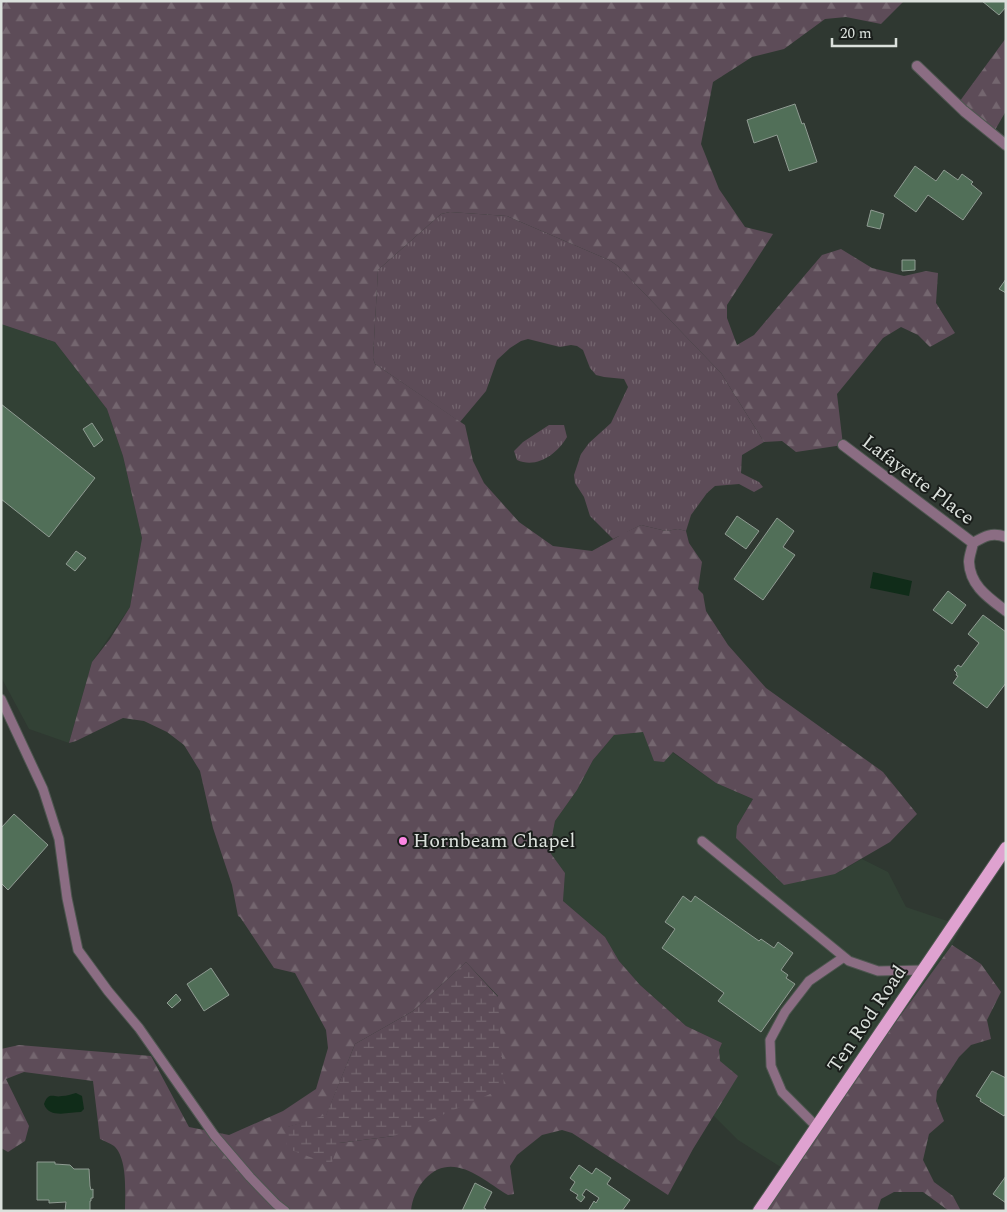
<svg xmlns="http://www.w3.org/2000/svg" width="1007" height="1212" viewBox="0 0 1007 1212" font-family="Spectral,serif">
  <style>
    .built { fill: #324135 }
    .grass { fill: url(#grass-tufts) }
    .forest { fill: url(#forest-firs); fill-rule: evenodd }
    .wetland { fill: url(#wetland-marsh) }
    .water { fill: #102c19 }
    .building { fill: #516f58; stroke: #8f9b92 }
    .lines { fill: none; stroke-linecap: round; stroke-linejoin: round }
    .service-casing { stroke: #4e5650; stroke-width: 11 }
    .minor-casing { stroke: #4e5650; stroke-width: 12 }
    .primary-casing { stroke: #4e5650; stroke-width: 14 }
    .service { stroke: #8b6d83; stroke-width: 9 }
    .minor { stroke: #8b6d83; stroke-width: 10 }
    .primary { stroke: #dfa2d0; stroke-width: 12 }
    .poi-dot { fill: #fc86e3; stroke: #1a1e1b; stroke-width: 2 }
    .labels { text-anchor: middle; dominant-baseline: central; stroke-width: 4; stroke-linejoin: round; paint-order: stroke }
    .street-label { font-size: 20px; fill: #dbe1dc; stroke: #1a1e1b }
    .poi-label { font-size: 20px; fill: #dbe1dc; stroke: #1a1e1b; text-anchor: start }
  </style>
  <defs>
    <pattern id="grass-tufts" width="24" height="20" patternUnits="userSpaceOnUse" patternTransform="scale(1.25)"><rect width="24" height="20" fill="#5d4c58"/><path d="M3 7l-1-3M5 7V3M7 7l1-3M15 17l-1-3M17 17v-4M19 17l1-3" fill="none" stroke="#74666f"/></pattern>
    <pattern id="forest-firs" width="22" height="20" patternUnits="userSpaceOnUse" patternTransform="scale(1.25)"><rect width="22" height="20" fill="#5d4c58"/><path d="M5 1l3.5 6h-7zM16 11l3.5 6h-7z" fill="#74666f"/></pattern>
    <pattern id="wetland-marsh" width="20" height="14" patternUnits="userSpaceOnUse" patternTransform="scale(1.25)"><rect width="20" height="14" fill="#5d4c58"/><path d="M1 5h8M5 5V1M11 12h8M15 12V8" fill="none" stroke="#74666f"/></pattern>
  </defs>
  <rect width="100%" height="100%" fill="#2f3831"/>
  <!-- built -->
  <path class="built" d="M 1,324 L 55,342 L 107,409 L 123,456 L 142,538 L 130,607 L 92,662 L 69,743 L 29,729 L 1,677 Z
    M 643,732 L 716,783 L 753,799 L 737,826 L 835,874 L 862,859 L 888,872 L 906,907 L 962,926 L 952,945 L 787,1171 L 738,1140 L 713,1115 L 720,1061 L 719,1050 L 722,1043 L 686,1026 L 640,985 L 619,961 L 605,937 L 563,901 L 565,873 L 549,851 L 555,821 L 577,790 L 593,760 L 614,735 Z"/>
  <!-- grass -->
  <path class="grass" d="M 450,212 L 507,216 L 609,260 L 618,266 L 721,373 L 764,442 L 742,455 L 741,473 L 759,482 L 763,487 L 754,492 L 739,484 L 715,486 L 707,493 L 691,515 L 686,531 L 678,529 L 666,531 L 641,525 L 613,539 L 590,516 L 584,497 L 575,483 L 574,475 L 581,454 L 589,443 L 611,423 L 628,387 L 624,379 L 604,377 L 596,375 L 590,368 L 583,350 L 577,346 L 571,345 L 560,347 L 528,339 L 521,341 L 510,348 L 497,360 L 486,391 L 460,422 L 375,364 L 373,358 L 378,270 L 441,214 Z
    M 549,425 L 564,425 L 567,437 C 557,454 537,469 517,460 L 514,451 L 523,442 Z"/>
  <!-- forest -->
  <path class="forest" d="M 1,1 L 904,1 L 881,24 L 846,17 L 825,19 L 784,49 L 752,57 L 713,82 L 701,144 L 719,189 L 745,227 L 773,234 L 727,305 L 727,318 L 737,345 L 754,335 L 822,255 L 841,249 L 872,268 L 904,276 L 926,271 L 938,273 L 936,303 L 955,333 L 930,347 L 918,335 L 901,327 L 883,338 L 837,394 L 843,445 L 796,452 L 782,441 L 764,442 L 721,373 L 618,266 L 609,260 L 507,216 L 450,212 L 441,214 L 378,270 L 373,358 L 375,364 L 465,425 L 473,461 L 484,483 L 519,522 L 553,546 L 592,551 L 619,536 L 620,531 L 626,532 L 641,525 L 666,531 L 678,529 L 686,531 L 689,543 L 702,562 L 698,589 L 703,594 L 706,611 L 728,645 L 766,688 L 883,772 L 917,814 L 890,842 L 835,874 L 784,885 L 736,838 L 737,826 L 753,799 L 716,783 L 673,752 L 664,762 L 654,761 L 643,732 L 614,735 L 593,760 L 577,790 L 555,821 L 549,851 L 565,873 L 563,901 L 605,937 L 619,961 L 640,985 L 686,1026 L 722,1043 L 719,1050 L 720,1061 L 738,1076 L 693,1149 L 668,1195 L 572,1133 L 562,1130 L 542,1135 L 517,1155 L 510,1166 L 514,1194 L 508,1195 C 482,1179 452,1150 425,1179 C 417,1188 412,1199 411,1211 L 125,1211 C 125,1193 128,1159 114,1146 C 110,1143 104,1141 100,1139 L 93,1081 L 24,1072 L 6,1079 L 29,1126 L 25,1141 L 8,1152 L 1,1148 L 1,1049 L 19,1045 L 151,1056 L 189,1127 L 229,1135 L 283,1111 L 316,1089 L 328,1048 L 326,1030 L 295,973 L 274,968 L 240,917 L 238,916 L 232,885 L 213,828 L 200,771 L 184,745 L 167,732 L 144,721 L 123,718 L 76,741 L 69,743 L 92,662 L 110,639 L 130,607 L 142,538 L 123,456 L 107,409 L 55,342 L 1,324 ZM 466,962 L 498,996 L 394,1136 L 339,1143 L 288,1127 L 326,1116 L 355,1044 L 413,1011 Z
    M 1006,38 L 1006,111 L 991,137 L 957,105 Z
    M 952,945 L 981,964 L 1001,992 L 987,1020 L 991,1039 L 971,1045 L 959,1057 L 937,1091 L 936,1101 L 944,1121 L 929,1134 L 923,1160 L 934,1182 L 953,1196 L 961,1211 L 949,1211 L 923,1192 L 894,1192 L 881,1199 L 877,1211 L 761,1211 L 787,1171 Z"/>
  <!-- wetland -->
  <path class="wetland" d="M 466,962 L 498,997 L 504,1088 L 394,1136 L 339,1143 L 331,1165 L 286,1148 L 287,1127 L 326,1115 L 355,1044 L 413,1011 Z"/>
  <!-- water -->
  <path class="water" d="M 873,572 L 912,581 L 909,596 L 870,588 Z
    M 76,1093 L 82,1096 L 84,1109 L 81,1112 C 69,1112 49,1119 44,1104 C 49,1091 53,1098 62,1096 C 67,1096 71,1094 76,1093 Z"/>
  <!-- building -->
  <path class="building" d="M 982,1 L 1006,1 L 1006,7 L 999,15 Z
    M 795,104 L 802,124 L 804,123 L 817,162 L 789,171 L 777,135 L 754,143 L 747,120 Z
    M 915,166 L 936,181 L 944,170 L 958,180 L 962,174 L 973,182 L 971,184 L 982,193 L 963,220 L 928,195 L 916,212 L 894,196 Z
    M 871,210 L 884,214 L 880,229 L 867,226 Z
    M 902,260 L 915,260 L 915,270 L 902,271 Z
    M 1006,279 L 1006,293 L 999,289 Z
    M 1,404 L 95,478 L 49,537 L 1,499 Z
    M 92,423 L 103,440 L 94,447 L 83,429 Z
    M 737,516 L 759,531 L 746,549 L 725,534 Z
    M 777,518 L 794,531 L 783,547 L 795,555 L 763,600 L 734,579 Z
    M 76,551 L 86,558 L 75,571 L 66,564 Z
    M 948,591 L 966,605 L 952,624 L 933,610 Z
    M 983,615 L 1006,632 L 1006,683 L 987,708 L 953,683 L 958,676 L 956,675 L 957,673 L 954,670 L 958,665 L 961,667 L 979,643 L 968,634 Z
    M 14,814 L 48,845 L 8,890 L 1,883 L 1,828 Z
    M 683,896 L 691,902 L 695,896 L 759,941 L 761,939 L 774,948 L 778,942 L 793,953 L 781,970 L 788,975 L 786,978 L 795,984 L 761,1032 L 718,1001 L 724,993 L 662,948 L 675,929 L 665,922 Z
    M 211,968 L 229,995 L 204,1011 L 187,984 Z
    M 176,994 L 181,1000 L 172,1008 L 167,1003 Z
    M 992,1071 L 1006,1078 L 1006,1113 L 1004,1116 L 980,1101 L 981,1099 L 976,1096 Z
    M 37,1162 L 55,1162 L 55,1164 L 70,1165 L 74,1169 L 89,1169 L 90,1186 L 91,1190 L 93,1189 L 93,1198 L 91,1198 L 91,1201 L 90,1201 L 90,1211 L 65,1211 L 66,1202 L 49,1203 L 49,1200 L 37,1200 Z
    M 579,1165 L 592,1174 L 596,1168 L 611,1178 L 607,1184 L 630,1200 L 622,1211 L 588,1211 L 594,1201 L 596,1203 L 599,1198 L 586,1189 L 582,1195 L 585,1197 L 581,1202 L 576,1198 L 578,1195 L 570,1190 L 575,1182 L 570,1178 Z
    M 1006,1176 L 1006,1203 L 993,1194 Z
    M 475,1183 L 492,1192 L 484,1208 L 486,1209 L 485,1211 L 462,1211 Z"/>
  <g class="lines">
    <!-- service casing -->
    <g class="service-casing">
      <path id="service" d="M 1,699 L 43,789 L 59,839 L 67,898 L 78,950 L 108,991 L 139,1028 L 214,1135 L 250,1177 L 276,1204 L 285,1211
        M 702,841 L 849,961 L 878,971 L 923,970
        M 816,1126 L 782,1092 L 771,1066 L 770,1040 L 785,1012 L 809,981 L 844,957"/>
    </g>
    <!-- minor casing -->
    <g class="minor-casing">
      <path id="minor" d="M 917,66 L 964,111 L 1006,145
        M 843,445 L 973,543
        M 1006,537 C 992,532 985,536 973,543 C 972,549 969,556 969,562 C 970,586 989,598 1006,611"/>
    </g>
    <!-- primary casing -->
    <g class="primary-casing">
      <path id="primary" d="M 759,1211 L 1006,848"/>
    </g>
    <!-- service -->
    <use href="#service" class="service"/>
    <!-- minor -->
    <use href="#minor" class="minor"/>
    <!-- primary -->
    <use href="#primary" class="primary"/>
  </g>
  <!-- markers -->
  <circle class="poi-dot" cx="403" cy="841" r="5"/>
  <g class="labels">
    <!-- street labels -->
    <g class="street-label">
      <text transform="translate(918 480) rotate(37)">Lafayette Place</text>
      <text transform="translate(867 1019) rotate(-56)">Ten Rod Road</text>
    </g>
    <!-- poi labels -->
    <g class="poi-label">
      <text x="413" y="841">Hornbeam Chapel</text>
    </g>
  </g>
  <!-- border -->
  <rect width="1007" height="1212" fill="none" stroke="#dbe1dc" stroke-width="5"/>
  <!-- scale -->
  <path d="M832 38v8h64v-8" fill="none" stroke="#dbe1dc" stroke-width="2.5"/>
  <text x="840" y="38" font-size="15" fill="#dbe1dc" stroke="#1a1e1b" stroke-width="4" paint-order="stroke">20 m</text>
</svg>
